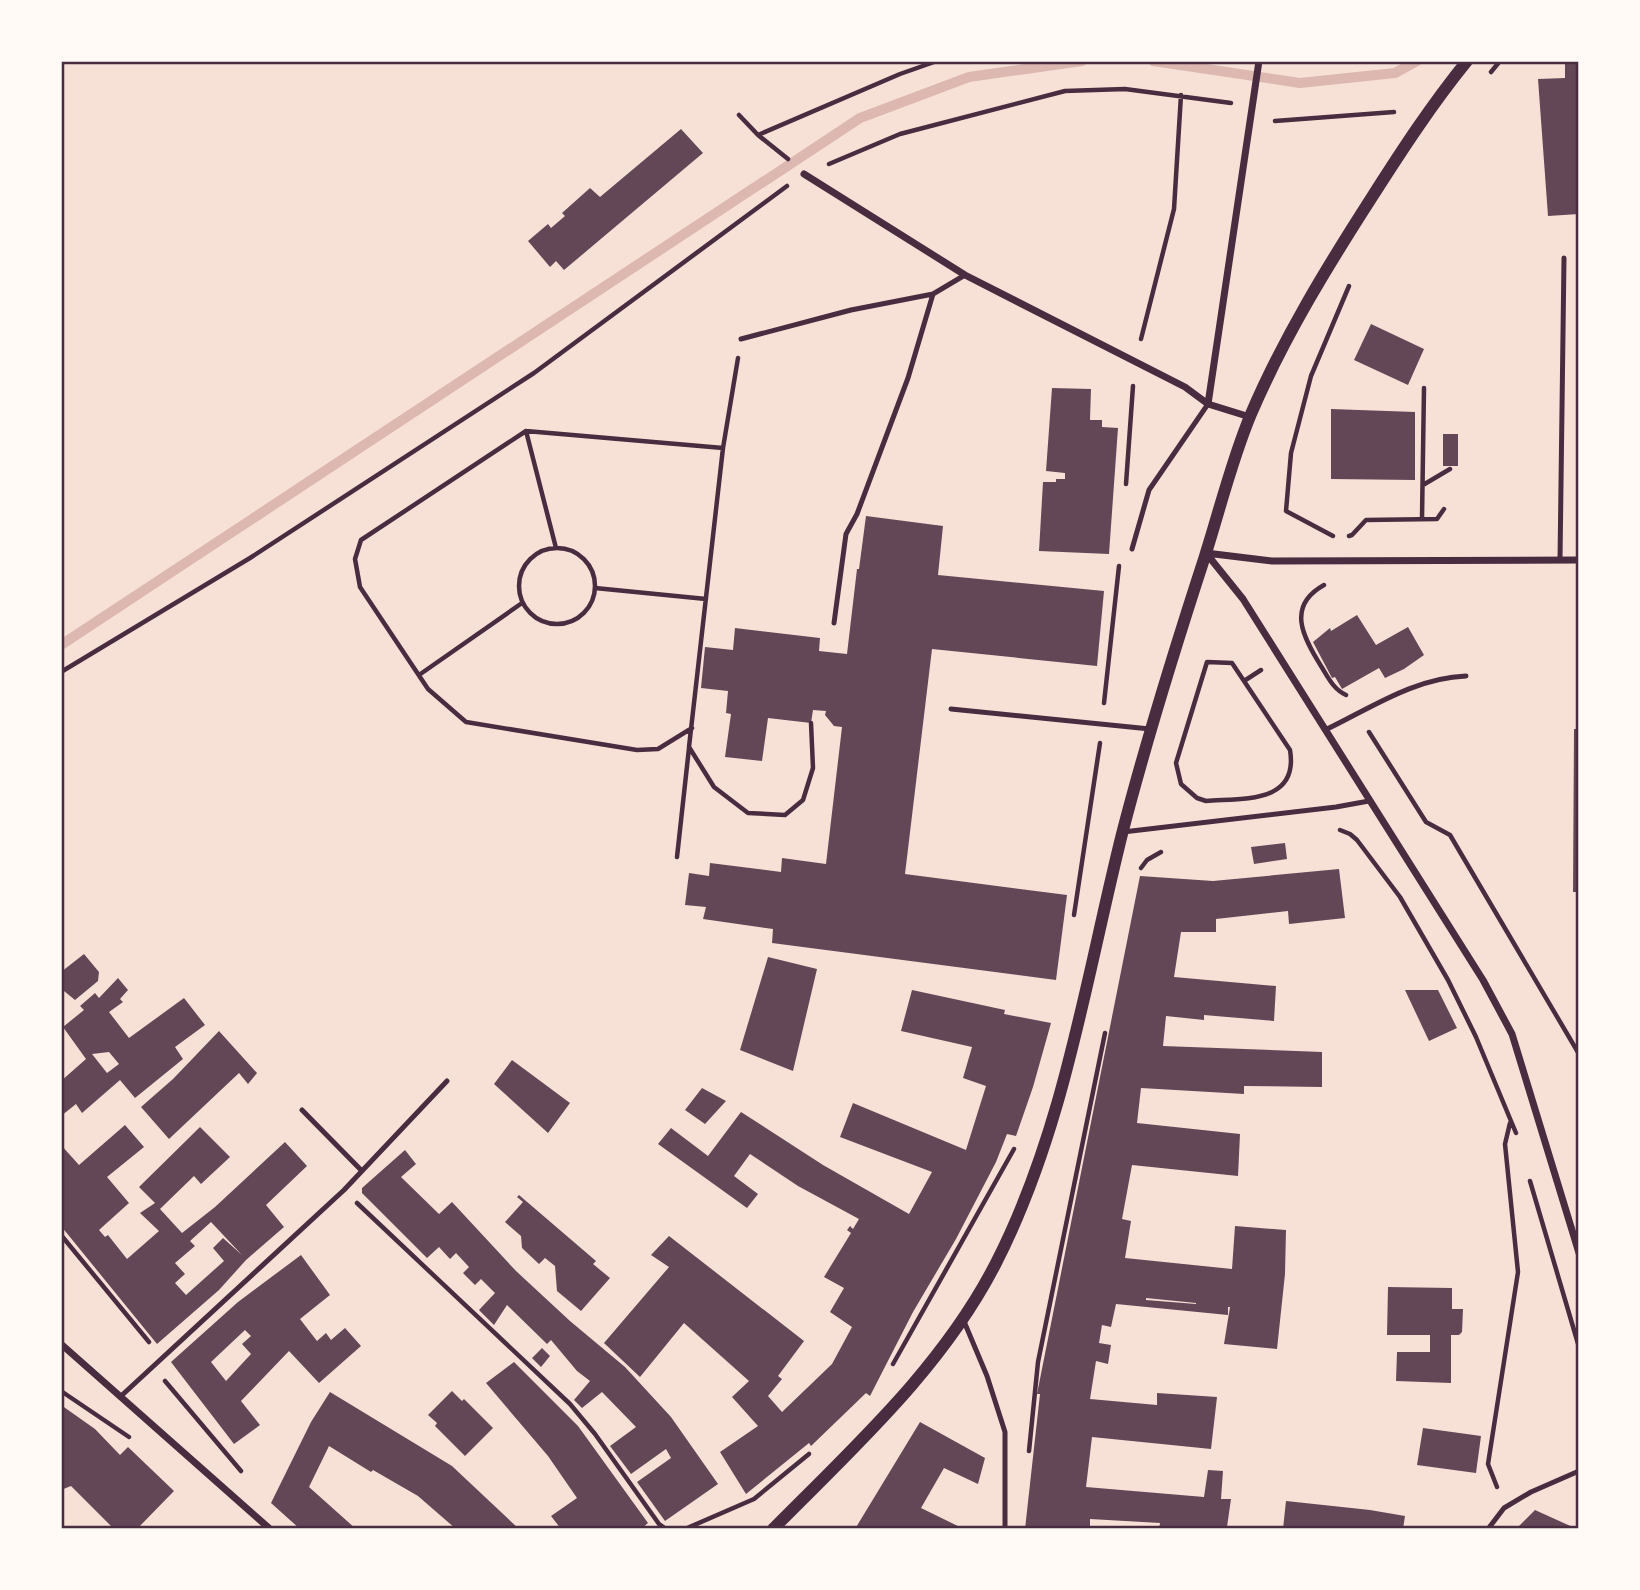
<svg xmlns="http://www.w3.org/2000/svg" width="1640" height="1590" viewBox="0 0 1640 1590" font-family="Lato,sans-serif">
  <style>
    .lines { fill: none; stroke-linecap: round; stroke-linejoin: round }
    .stream { stroke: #dcb8b0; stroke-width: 10 }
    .building { fill: #644757; fill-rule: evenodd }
    .path { stroke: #4a2c40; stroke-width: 4.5 }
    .service { stroke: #4a2c40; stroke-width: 5 }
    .minor { stroke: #4a2c40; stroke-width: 7 }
    .tertiary { stroke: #4a2c40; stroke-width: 12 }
    .neatline { fill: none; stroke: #4a2c40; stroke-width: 2.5 }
  </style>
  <rect width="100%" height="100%" fill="#f7e1d7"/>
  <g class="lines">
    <!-- stream -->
    <path class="stream" d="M 1153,61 L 1300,83 L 1395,73 L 1417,61
      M 61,645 L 860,118 L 969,77 L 1082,61"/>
  </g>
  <!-- building -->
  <path class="building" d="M 1565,61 L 1579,61 L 1579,214 L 1548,216 L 1538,79 L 1565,78 Z
    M 681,129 L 703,153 L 564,270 L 556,261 L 550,267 L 528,241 L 548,224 L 551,228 L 565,216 L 562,213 L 590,188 L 600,197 Z
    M 1371,324 L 1424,349 L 1408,385 L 1354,360 Z
    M 1052,388 L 1091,389 L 1090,420 L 1102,420 L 1102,427 L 1118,428 L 1109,554 L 1039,551 L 1043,482 L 1056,482 L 1056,479 L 1065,479 L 1065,473 L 1046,471 Z
    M 1331,409 L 1415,412 L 1415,480 L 1331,479 Z
    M 1443,434 L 1458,434 L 1458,466 L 1443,466 Z
    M 866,516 L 943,526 L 938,575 L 1104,591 L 1097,666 L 932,649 L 905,874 L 1067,895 L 1056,980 L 772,943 L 773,929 L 703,919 L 706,907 L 685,905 L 689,873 L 709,876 L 710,863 L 781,872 L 782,858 L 826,864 L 842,727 L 834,726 L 825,715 L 826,711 L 813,710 L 811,723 L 768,718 L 762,761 L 725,757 L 731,714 L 726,713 L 728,691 L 701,688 L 705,647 L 733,650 L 735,628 L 820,638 L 819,651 L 847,654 L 857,569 L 859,569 Z
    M 1357,615 L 1376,645 L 1408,627 L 1424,655 L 1404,669 L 1385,678 L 1379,668 L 1342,689 L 1335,677 L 1332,678 L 1313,642 L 1330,628 L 1331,631 Z
    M 1574,729 L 1579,729 L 1579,892 L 1573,892 Z
    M 1285,843 L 1287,859 L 1254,864 L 1251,847 Z
    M 1339,869 L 1345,918 L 1289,924 L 1288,911 L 1216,919 L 1216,932 L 1181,932 L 1174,977 L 1276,986 L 1274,1021 L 1204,1015 L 1204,1020 L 1166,1016 L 1163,1046 L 1322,1052 L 1322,1087 L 1244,1086 L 1244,1094 L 1141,1088 L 1137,1123 L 1240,1134 L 1238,1176 L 1132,1165 L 1122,1219 L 1131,1221 L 1125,1258 L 1232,1269 L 1235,1226 L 1286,1230 L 1285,1274 L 1277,1349 L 1224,1344 L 1230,1307 L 1228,1307 L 1228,1315 L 1116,1304 L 1111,1327 L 1102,1325 L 1099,1343 L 1111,1345 L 1108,1364 L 1096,1361 L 1090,1399 L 1157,1405 L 1157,1393 L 1217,1397 L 1211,1449 L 1092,1437 L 1086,1487 L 1204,1497 L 1208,1470 L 1223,1471 L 1221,1499 L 1231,1499 L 1227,1527 L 1159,1529 L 1160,1523 L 1090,1519 L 1090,1529 L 1025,1529 L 1040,1394 L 1037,1394 L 1140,876 L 1213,881 ZM 1146,1298 L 1196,1303 L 1196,1304 L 1146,1300 Z
    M 84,954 L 99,972 L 98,981 L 75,1000 L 64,991 L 61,993 L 61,972 Z
    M 768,957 L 817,969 L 793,1071 L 740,1050 Z
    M 118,978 L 128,990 L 120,999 L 123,1002 L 109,1012 L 129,1038 L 184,998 L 205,1025 L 175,1047 L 183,1059 L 135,1098 L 120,1080 L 82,1113 L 76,1104 L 61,1116 L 61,1081 L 86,1059 L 63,1027 L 84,1010 L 80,1006 L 95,993 L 99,998 ZM 109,1052 L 119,1064 L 107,1073 L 92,1054 Z
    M 912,990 L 1005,1010 L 1004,1014 L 1051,1023 L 1033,1087 L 1016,1136 L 1007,1134 L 996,1162 L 956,1239 L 913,1312 L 870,1396 L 866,1393 L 811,1446 L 809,1443 L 746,1494 L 720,1452 L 758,1426 L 732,1397 L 749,1381 L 684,1323 L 640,1377 L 604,1343 L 669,1267 L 651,1255 L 669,1236 L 804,1341 L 778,1376 L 782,1379 L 768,1396 L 782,1412 L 832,1364 L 852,1327 L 830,1312 L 844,1288 L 824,1277 L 851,1233 L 847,1230 L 850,1226 L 853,1229 L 859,1219 L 798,1186 L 750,1154 L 734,1176 L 758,1194 L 747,1208 L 658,1144 L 671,1128 L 708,1156 L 741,1112 L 823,1165 L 909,1214 L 932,1172 L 840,1137 L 853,1103 L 966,1150 L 986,1086 L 963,1078 L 972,1047 L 901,1031 Z
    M 1405,990 L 1438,990 L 1457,1028 L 1429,1041 Z
    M 219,1031 L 257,1073 L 248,1084 L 239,1073 L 169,1139 L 141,1107 L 173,1079 Z
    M 512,1060 L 570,1103 L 548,1133 L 494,1084 Z
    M 702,1088 L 726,1101 L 705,1124 L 685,1110 Z
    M 125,1125 L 144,1147 L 107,1177 L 129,1203 L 99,1230 L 105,1237 L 108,1235 L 127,1259 L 159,1231 L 140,1213 L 155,1203 L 139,1187 L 200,1127 L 230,1157 L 201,1184 L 194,1176 L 160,1209 L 182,1233 L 215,1207 L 285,1142 L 307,1166 L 266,1205 L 284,1227 L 246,1260 L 219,1290 L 157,1344 L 61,1226 L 61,1145 L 79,1165 ZM 211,1222 L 242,1255 L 223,1238 L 213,1248 L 224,1261 L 186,1295 L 175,1283 L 185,1274 L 175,1263 L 195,1246 L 190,1241 Z
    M 405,1150 L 416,1164 L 401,1177 L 439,1214 L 452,1202 L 516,1271 L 570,1321 L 625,1367 L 671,1417 L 718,1484 L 665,1521 L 637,1482 L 671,1458 L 666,1449 L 631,1474 L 610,1446 L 636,1427 L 602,1392 L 582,1408 L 574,1400 L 590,1381 L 577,1371 L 551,1340 L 547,1344 L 507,1305 L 494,1325 L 479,1310 L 495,1293 L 481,1279 L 475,1285 L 463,1273 L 469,1267 L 456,1253 L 450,1259 L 439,1247 L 427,1258 L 362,1193 L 362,1188 Z
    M 519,1195 L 596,1261 L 593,1264 L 610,1278 L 581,1311 L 557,1291 L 555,1266 L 545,1258 L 539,1264 L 522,1248 L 521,1236 L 505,1222 L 523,1202 L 517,1197 Z
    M 301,1255 L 330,1295 L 300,1319 L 317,1341 L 326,1333 L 331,1340 L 345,1328 L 361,1346 L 319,1383 L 289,1351 L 241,1401 L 260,1425 L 234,1444 L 171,1362 L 238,1302 ZM 245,1330 L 251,1336 L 242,1344 L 251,1354 L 226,1381 L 211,1362 Z
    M 1388,1287 L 1452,1288 L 1452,1309 L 1463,1309 L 1462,1332 L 1459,1335 L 1451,1335 L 1451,1383 L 1396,1381 L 1397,1352 L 1430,1352 L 1430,1335 L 1387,1335 Z
    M 542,1348 L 550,1356 L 541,1367 L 532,1358 Z
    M 514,1362 L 578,1426 L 648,1523 L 641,1529 L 561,1529 L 551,1516 L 577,1498 L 548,1456 L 486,1383 Z
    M 452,1391 L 462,1401 L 464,1399 L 493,1428 L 465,1456 L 435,1426 L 437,1423 L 428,1415 Z
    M 330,1392 L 452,1466 L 519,1529 L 456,1529 L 418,1496 L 373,1470 L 371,1472 L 329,1446 L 309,1487 L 356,1529 L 300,1529 L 271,1503 L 311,1422 Z
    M 61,1405 L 95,1429 L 120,1455 L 128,1447 L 174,1491 L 137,1529 L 114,1529 L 71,1486 L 61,1490 Z
    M 920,1422 L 985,1458 L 978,1484 L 944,1468 L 921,1508 L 964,1529 L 855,1529 Z
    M 1423,1428 L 1481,1436 L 1476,1473 L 1417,1465 Z
    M 1286,1501 L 1370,1510 L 1405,1516 L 1403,1529 L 1283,1529 Z
    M 1535,1510 L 1577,1529 L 1516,1529 Z"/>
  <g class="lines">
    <!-- path -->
    <path class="path" d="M 1491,72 L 1500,61
      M 739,115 L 758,135 L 900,74 L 937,61
      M 1275,121 L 1394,112
      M 758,135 L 788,159
      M 829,164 L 900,134 L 1065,91 L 1125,89 L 1231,103
      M 1141,339 L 1174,209 L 1181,95
      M 738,358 L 723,448 L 689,747 L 714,787 L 748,813 L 785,815 L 803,800 L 813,768 L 811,723
      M 526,431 L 556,548
      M 1126,484 L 1133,386
      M 1423,485 L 1450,469
      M 1422,519 L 1424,388
      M 1333,536 L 1286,511 L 1291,453 L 1311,376 L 1349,286
      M 1349,536 L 1352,535 L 1366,520 L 1437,519 L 1444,509
      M519 586a38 38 0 1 1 76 0a38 38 0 1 1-76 0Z
      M 1324,585 C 1286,606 1303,637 1321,666 C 1328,677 1333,689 1346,695
      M 595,588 L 706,599
      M 1207,662 L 1232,663 L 1290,750 C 1299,804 1243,798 1206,801 L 1197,798 L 1181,784 L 1176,763 Z
      M 61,672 L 250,558 L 534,373 L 787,186
      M 419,675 L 522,603
      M 1244,681 L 1261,670
      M 1104,703 L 1119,566
      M 692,728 L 658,749 L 637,750 L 466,722 L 428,689 L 360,587 L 355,559 L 361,540 L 526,431 L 723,448
      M 1369,732 L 1426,822 L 1450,835 L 1579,1054
      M 1340,830 L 1350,834 L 1357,840 L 1400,897 L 1448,980 L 1476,1037 L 1516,1133
      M 677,857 L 689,748
      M 1141,868 L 1147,860 L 1161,852
      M 1074,915 L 1100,743
      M 1530,1181 L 1579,1347
      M 357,1203 L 570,1404 L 595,1434 L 659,1524 L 666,1529
      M 61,1235 L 149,1342
      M 893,1364 L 1014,1149
      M 165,1381 L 241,1471
      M 61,1391 L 129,1437
      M 1029,1451 L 1038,1362 L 1105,1033
      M 1497,1487 L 1488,1464 L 1518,1272 L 1505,1144 L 1510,1123
      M 685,1529 L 754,1499 L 809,1454"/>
    <!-- service -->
    <path class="service" d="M 741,339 L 851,310 L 933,294 L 965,275
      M 1132,549 L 1149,490 L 1208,404
      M 1560,560 L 1564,258
      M 834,623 L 846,534 L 857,514 L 908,378 L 933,294
      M 951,709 L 1150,729
      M 1325,730 C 1371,708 1414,678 1466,676
      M 1123,832 L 1336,807 L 1369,801
      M 302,1110 L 362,1171
      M 963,1319 L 987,1376 L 1005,1432 L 1005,1529
      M 120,1397 L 344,1190 L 447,1081
      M 1488,1529 L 1504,1508 L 1531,1492 L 1579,1471"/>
    <!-- minor -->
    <path class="minor" d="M 804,174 L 965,275 L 1185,387 L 1208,404 L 1250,417
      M 1208,404 L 1259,61
      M 1206,553 L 1243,599 L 1483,980 L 1512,1034 L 1579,1253
      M 1206,553 L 1272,561 L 1579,560
      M 61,1344 L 270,1529"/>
    <!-- tertiary -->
    <path class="tertiary" d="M 773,1529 C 854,1447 943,1367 996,1263 C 1064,1130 1086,978 1122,834 C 1146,741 1175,648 1205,556 C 1220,509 1232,459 1251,414 C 1284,337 1327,267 1372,197 C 1402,150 1432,104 1467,61"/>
  </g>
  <!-- border -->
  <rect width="1640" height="1590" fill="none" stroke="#fffaf5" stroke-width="126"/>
  <rect x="63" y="63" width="1514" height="1464" class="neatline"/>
</svg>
